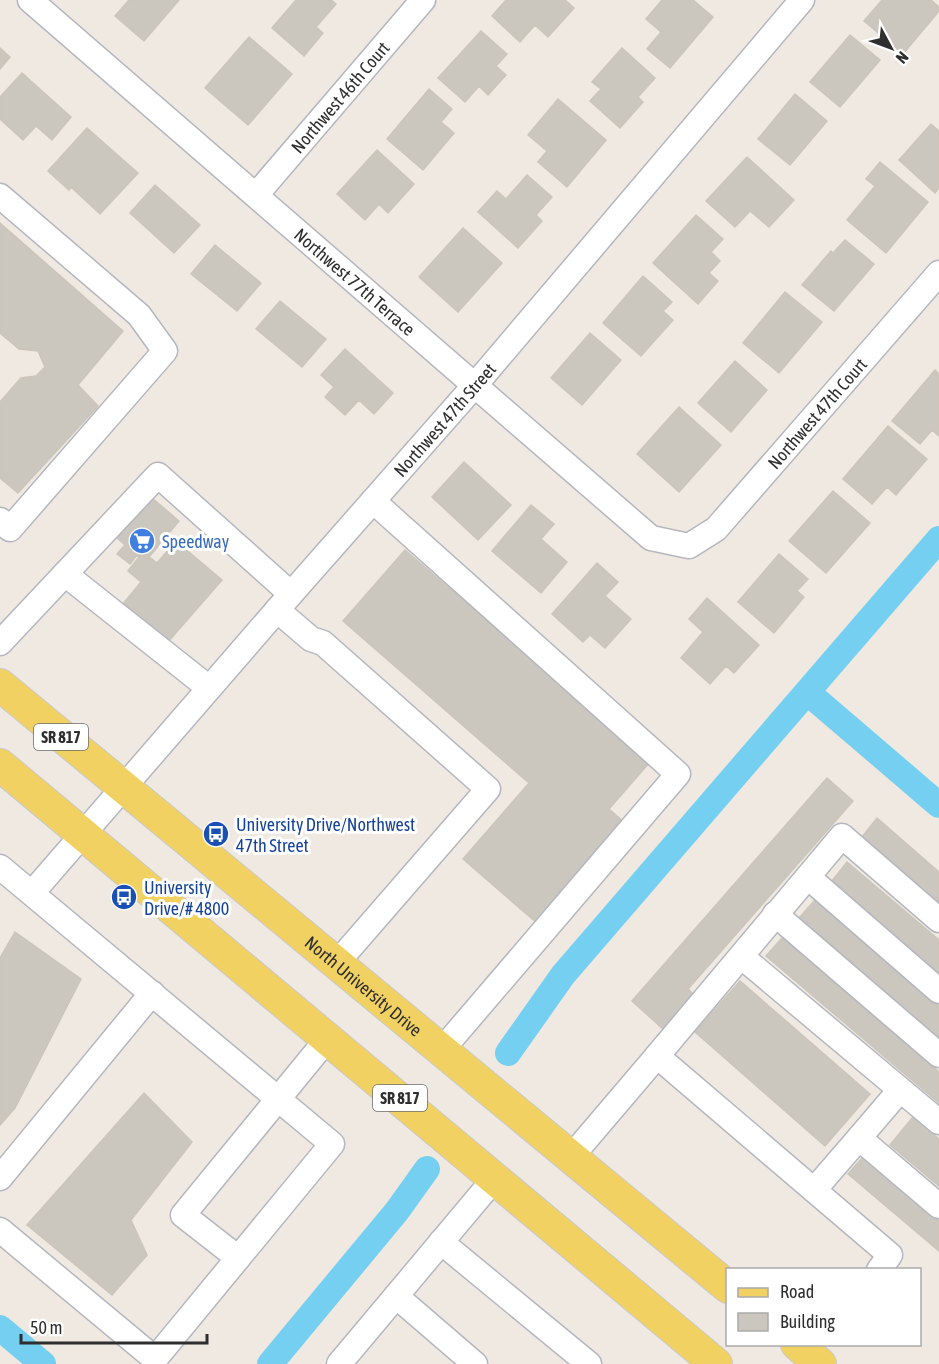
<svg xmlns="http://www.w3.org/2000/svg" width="939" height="1364" viewBox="0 0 939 1364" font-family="'Asap Condensed',sans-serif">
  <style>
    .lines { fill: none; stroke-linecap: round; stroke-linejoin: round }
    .canal { stroke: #75cff0; stroke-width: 26 }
    .building { fill: #cbc7bf; stroke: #cbc5ba; stroke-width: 1.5 }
    .minor-casing { stroke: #b4b7c1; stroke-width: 27 }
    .major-casing { stroke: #c9c9c9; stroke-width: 34 }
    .minor { stroke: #fff; stroke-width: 24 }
    .major { stroke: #f2d163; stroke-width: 32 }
    .labels { text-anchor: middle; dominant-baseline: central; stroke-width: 6; stroke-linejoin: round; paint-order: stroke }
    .shield { fill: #fff; stroke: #6d6d6d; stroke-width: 1.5 }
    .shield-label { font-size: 16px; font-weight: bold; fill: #2e2e2e }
    .street-label { font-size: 18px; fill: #2e2e2e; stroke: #fff }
    .shop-label { font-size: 18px; fill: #366cbe; stroke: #fff; text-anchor: start }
    .transit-label { font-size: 18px; fill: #164399; stroke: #fff; text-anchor: start }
  </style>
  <rect width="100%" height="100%" fill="#efe9e1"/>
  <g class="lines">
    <!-- canal -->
    <path class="canal" d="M 807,692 L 939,805
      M 508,1053 L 563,975 L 939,539
      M 0,1328 L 43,1364
      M 270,1364 L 397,1211 L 427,1169"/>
  </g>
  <!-- building -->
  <path class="building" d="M 129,0 L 179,0 L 144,41 L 115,16 Z
    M 296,0 L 331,0 L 336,4 L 316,27 L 323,33 L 304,56 L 272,28 Z
    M 506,0 L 565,0 L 574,8 L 548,37 L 535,25 L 520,42 L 492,16 Z
    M 662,0 L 693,0 L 713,17 L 670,68 L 647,49 L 661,32 L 646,19 Z
    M 882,0 L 931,0 L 939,7 L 939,11 L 903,54 L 864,21 Z
    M 481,31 L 507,54 L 496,66 L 506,75 L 488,95 L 479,86 L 465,102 L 438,78 Z
    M 850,35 L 880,60 L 840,107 L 810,82 Z
    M 249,37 L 292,74 L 248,125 L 205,88 Z
    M 0,48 L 10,57 L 0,69 Z
    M 622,48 L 655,78 L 638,97 L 643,102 L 620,128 L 590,101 L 601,89 L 592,82 Z
    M 22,73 L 71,117 L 52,140 L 36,126 L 23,140 L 0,119 L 0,97 Z
    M 429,89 L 452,109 L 441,122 L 454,133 L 423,170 L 387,139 Z
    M 795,94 L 827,121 L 790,165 L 758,139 Z
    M 558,99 L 606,140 L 567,187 L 538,162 L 547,151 L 528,135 Z
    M 931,124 L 939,131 L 939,188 L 935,193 L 899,160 Z
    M 87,128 L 138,173 L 100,214 L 71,187 L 69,190 L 48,171 Z
    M 377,150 L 414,184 L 388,213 L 379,204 L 365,220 L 337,194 Z
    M 747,157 L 794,200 L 769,227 L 750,211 L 735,227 L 706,201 Z
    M 880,162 L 928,202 L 886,253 L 847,220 L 875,186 L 866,179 Z
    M 527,175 L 552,197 L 536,215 L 542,221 L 518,248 L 478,212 L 497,191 L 506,199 Z
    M 155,185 L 200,225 L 174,253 L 130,213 Z
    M 696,215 L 723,239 L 711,252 L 720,261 L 709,273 L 718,281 L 698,304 L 653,263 Z
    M 0,223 L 123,331 L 78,385 L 98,406 L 18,493 L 0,478 L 0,402 L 21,378 L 36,376 L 45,367 L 38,351 L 19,349 L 0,333 Z
    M 463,228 L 502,263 L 458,312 L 419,277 Z
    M 845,240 L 874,264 L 834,311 L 802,285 L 831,251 L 833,253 Z
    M 215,245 L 261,283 L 237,311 L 191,274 Z
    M 643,276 L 672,302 L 663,311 L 673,320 L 641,356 L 603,323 Z
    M 785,292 L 822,322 L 779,373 L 743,343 Z
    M 280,301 L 326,339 L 302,367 L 256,329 Z
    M 590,333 L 621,360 L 582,405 L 551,378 Z
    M 345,349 L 393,393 L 374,414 L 359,400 L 345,415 L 325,397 L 334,387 L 321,375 Z
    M 735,361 L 767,390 L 731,432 L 698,403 Z
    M 935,370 L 939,374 L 939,436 L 932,430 L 920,444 L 892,421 Z
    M 679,407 L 721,445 L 679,492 L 637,454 Z
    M 888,426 L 927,459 L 896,495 L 887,487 L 872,504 L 843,479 Z
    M 464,462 L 511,505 L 478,540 L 432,497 Z
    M 833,491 L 870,523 L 826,573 L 789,541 Z
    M 152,498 L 179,521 L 145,562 L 137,555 L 130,564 L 117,554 L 125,545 L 117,538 Z
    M 531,505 L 554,524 L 541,539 L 567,562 L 541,593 L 492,551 Z
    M 176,541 L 222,580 L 168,642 L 123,604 L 141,582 L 128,571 L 143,552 L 157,563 Z
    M 405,550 L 650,762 L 609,809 L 624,822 L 537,923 L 463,859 L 529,783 L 343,621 Z
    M 779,554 L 808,579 L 797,591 L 804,597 L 774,633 L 738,602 Z
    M 597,563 L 618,582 L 605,596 L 631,619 L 605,648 L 590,635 L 583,642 L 552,614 Z
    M 707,598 L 759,645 L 734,673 L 726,666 L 710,684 L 681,658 L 703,632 L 689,619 Z
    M 827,778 L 853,801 L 688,989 L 694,995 L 663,1029 L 632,1001 Z
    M 877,818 L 939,872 L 939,904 L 862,837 Z
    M 847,862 L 939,940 L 939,973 L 832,881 Z
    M 815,900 L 939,1006 L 939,1038 L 799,918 Z
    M 15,932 L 81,979 L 15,1108 L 0,1125 L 0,958 Z
    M 782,938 L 939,1072 L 939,1103 L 766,956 Z
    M 740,981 L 870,1094 L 825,1146 L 695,1032 Z
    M 144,1093 L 192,1142 L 131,1220 L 147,1255 L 112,1295 L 27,1225 Z
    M 913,1117 L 939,1139 L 939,1186 L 890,1145 Z
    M 863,1157 L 939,1221 L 939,1251 L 848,1174 Z"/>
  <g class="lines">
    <!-- minor casing -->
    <g class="minor-casing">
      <g id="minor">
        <path id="s1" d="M 30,0 L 651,538 L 689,546 L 716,529 L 939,273"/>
        <path id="s2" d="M 256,195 L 423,0"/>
        <path d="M 0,196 L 139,315 L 165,351 L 10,529 L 0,520"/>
        <path d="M 373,501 L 678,774 L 441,1051"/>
        <path d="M 65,574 L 209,688"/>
        <path d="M 277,610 L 311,639 L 323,643 L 488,789 L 336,964"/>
        <path d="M 0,643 L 158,475 L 291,594"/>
        <path d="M 0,867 L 332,1144 L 155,1359 L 0,1230"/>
        <path d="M 808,877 L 939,991"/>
        <path id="s3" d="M 32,893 L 291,594 L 475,385 L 802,0"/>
        <path d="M 775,914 L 939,1055"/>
        <path d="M 742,957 L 939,1122"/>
        <path d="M 657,1056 L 842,836 L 939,920"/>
        <path d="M 859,1138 L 900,1090"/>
        <path d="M 571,1157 L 657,1056 L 890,1255 L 879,1270"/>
        <path d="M 0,1178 L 152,993"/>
        <path d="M 814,1190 L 859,1138 L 939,1206"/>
        <path d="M 441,1242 L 589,1364"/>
        <path d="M 238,1258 L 183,1215 L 328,1038"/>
        <path d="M 396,1296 L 475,1364"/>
        <path d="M 339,1364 L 495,1178"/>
      </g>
    </g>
    <!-- major casing -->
    <g class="major-casing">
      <g id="major">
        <path id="s4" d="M 0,685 L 728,1287"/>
        <path d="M 0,765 L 716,1364"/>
        <path d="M 797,1344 L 820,1364"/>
      </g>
    </g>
    <!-- minor -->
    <use href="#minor" class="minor"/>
    <!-- major -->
    <use href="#major" class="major"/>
  </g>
  <!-- icons -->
  <defs>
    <g id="supermarket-disc" transform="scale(1.35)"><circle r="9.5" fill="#3f7fe0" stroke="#fff"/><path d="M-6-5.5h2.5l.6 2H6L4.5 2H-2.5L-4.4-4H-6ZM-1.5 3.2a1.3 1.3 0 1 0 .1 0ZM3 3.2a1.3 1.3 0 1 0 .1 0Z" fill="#fff"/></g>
    <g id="bus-disc" transform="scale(1.35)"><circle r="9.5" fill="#1a4fb4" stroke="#fff"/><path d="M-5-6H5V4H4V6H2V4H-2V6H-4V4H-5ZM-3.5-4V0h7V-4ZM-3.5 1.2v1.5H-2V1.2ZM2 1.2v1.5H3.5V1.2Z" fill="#fff"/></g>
  </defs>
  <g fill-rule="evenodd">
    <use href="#supermarket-disc" x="142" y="541"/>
    <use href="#bus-disc" x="216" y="834"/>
    <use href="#bus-disc" x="124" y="897"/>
  </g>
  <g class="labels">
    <!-- shield labels -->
    <g class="shield">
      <rect x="34" y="724" width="54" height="26" rx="4.5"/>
      <rect x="373" y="1085" width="54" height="26" rx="4.5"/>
    </g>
    <g class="shield-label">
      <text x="61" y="737">SR 817</text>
      <text x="400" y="1098">SR 817</text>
    </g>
    <!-- street labels -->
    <g class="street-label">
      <text stroke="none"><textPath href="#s2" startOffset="129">Northwest 46th Court</textPath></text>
      <text stroke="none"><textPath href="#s1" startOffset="430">Northwest 77th Terrace</textPath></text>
      <text stroke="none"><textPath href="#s1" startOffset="1046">Northwest 47th Court</textPath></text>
      <text stroke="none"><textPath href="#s3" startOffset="628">Northwest 47th Street</textPath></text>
      <text stroke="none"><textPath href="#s4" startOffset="472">North University Drive</textPath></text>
    </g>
    <!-- shop labels -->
    <g class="shop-label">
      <text x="162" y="541">Speedway</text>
    </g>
    <!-- transit labels -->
    <g class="transit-label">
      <text x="236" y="824">University Drive/Northwest<tspan x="236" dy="21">47th Street</tspan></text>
      <text x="144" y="887">University<tspan x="144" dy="21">Drive/# 4800</tspan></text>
    </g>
  </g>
  <!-- legend -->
  <rect x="726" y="1268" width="195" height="78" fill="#ffffff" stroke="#ababab" stroke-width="1.5"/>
  <rect x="738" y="1288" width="30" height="9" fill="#f2d163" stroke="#ababab" stroke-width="1.5"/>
  <text x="780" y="1298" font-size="18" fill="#2e2e2e">Road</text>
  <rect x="738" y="1313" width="30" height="18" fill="#cbc7bf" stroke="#ababab" stroke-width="1.5"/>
  <text x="780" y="1328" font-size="18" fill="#2e2e2e">Building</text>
  <!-- north arrow -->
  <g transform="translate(891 48) rotate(131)" stroke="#ffffff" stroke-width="4.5" paint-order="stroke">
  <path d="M0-4.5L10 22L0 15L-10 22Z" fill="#2e2e2e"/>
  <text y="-9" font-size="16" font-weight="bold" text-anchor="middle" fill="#2e2e2e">N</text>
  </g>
  <!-- scale -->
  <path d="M21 1334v9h186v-9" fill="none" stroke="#2e2e2e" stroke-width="3"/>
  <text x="30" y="1334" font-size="18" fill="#2e2e2e" stroke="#ffffff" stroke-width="4.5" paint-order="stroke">50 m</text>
</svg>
